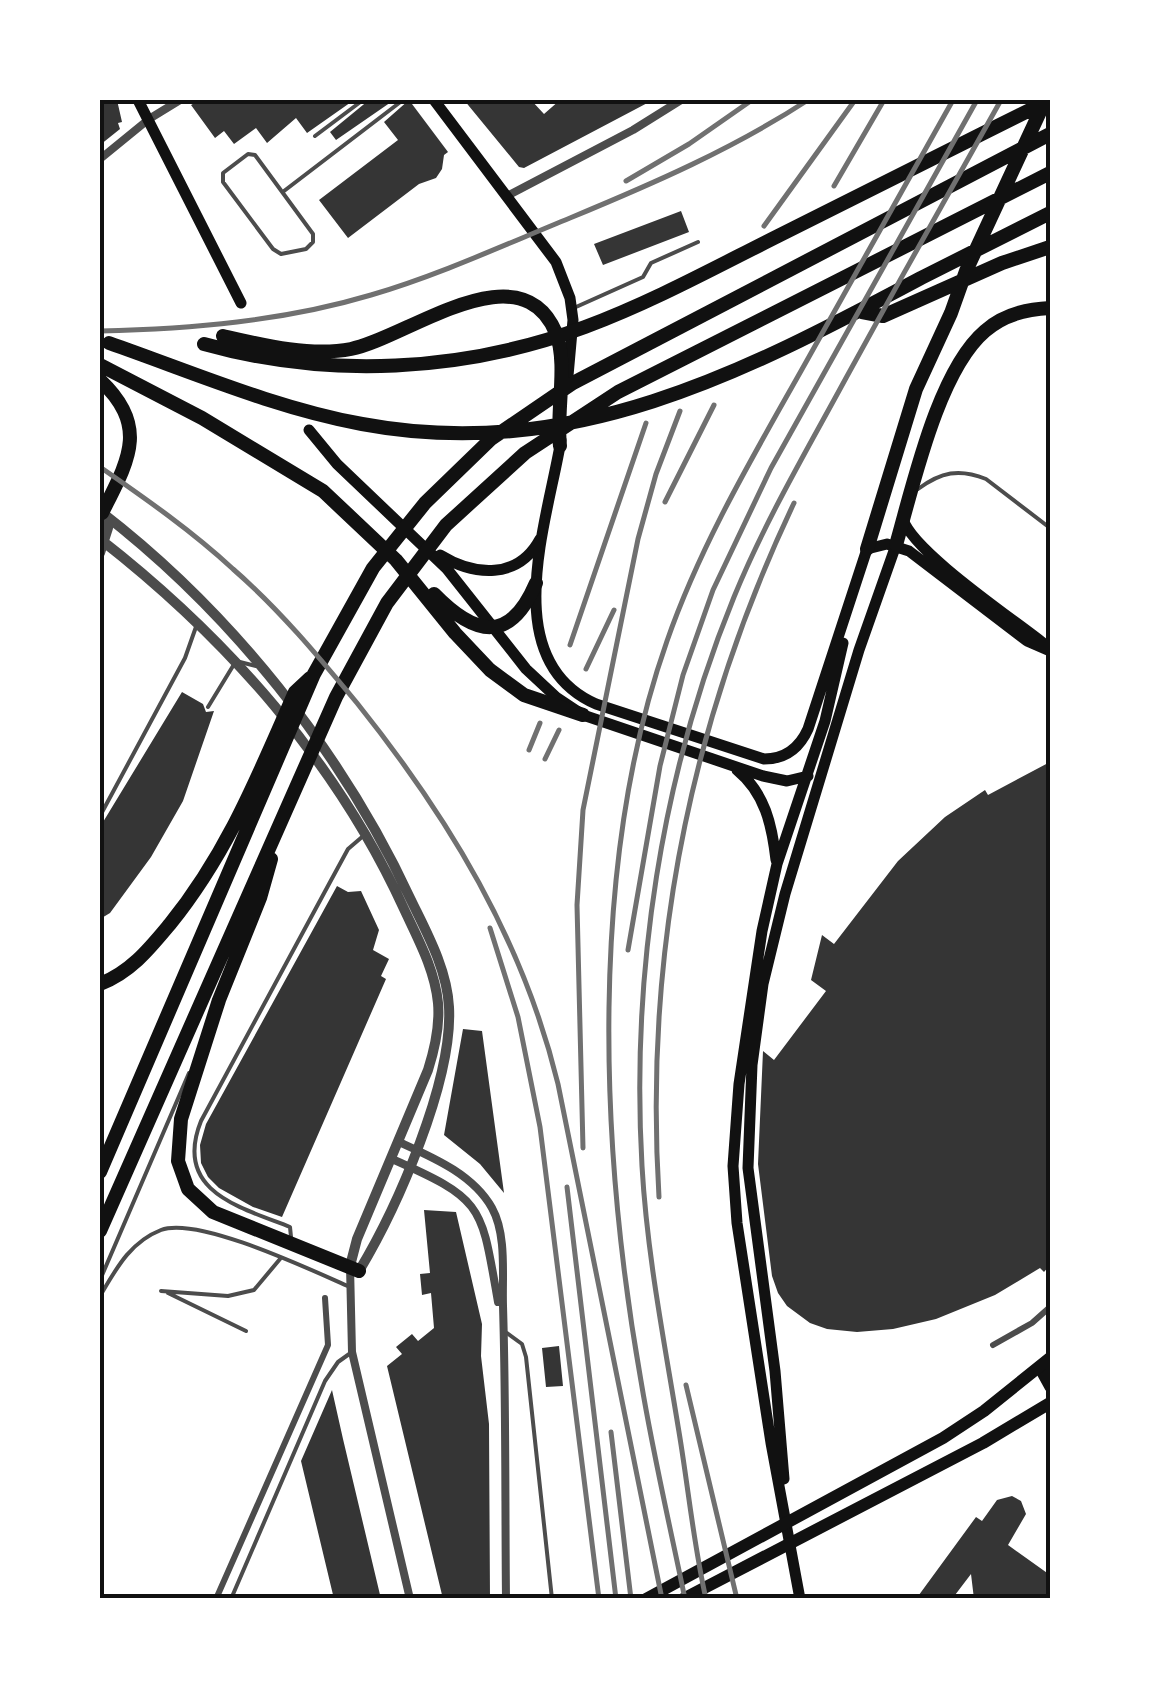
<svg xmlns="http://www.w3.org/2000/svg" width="1150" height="1699" viewBox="0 0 1150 1699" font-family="Poppins,sans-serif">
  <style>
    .building { fill: #353535 }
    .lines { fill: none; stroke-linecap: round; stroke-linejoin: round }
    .service { stroke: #4c4c4c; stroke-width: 4 }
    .pedestrian { stroke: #4c4c4c; stroke-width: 6 }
    .minor { stroke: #4c4c4c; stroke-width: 8 }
    .tertiary { stroke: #4c4c4c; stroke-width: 10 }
    .secondary { stroke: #111; stroke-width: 11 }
    .primary { stroke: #111; stroke-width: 12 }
    .trunk { stroke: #111; stroke-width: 14 }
    .rail { stroke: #707070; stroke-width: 5 }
    .neatline { fill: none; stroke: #111; stroke-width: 4 }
  </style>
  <rect width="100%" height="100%" fill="#fff"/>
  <!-- building -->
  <path class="building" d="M 100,100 L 117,100 L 122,122 L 118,123 L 120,129 L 100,145 Z
    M 200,100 L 354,100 L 307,133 L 296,118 L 267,143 L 256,128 L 234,144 L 224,131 L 215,138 L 191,105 Z
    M 369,100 L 394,100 L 336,140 L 330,132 Z
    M 409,100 L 448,152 L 444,155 L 442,169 L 436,178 L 419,184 L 348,238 L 319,200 L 398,140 L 384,122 Z
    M 464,100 L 531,100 L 544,114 L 560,100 L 653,100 L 524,168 L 519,167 Z
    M 681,211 L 689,232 L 603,265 L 594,244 Z
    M 182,692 L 203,704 L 206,712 L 214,711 L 183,801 L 151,857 L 110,913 L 100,919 L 100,827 Z
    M 1050,762 L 1050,1265 L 1044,1272 L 1040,1268 L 995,1295 L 936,1319 L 893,1329 L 857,1332 L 827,1329 L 810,1323 L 787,1306 L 778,1293 L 772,1276 L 758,1164 L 763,1051 L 774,1060 L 826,991 L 811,980 L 822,935 L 834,944 L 898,861 L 945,817 L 985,790 L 988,795 Z
    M 337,886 L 348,892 L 361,891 L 379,930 L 373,950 L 389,959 L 381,976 L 386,979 L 282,1217 L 253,1207 L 219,1188 L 208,1177 L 201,1163 L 200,1145 L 206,1124 Z
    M 463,1029 L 482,1031 L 504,1193 L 480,1164 L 444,1135 Z
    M 424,1210 L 456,1212 L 482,1324 L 481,1356 L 489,1424 L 490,1599 L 443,1599 L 387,1366 L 402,1354 L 396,1347 L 412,1334 L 418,1341 L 434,1328 L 431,1293 L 422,1295 L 420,1274 L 430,1273 Z
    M 559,1346 L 563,1386 L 546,1387 L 542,1348 Z
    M 332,1390 L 343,1439 L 381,1599 L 334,1599 L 301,1461 Z
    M 1012,1496 L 1021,1501 L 1026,1514 L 1008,1545 L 1050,1575 L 1050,1599 L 974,1599 L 971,1574 L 952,1599 L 916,1599 L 976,1517 L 982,1521 L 997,1500 Z"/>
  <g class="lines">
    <!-- service -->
    <path class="service" d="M 315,136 L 363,100
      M 248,154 L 255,155 L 313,234 L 313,242 L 306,249 L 281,254 L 273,249 L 223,182 L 223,173 Z
      M 284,191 L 403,100
      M 576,307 L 643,277 L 651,263 L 698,242
      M 918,489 C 941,472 959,468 986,479 L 1050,528
      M 208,707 L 236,661 L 256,666
      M 100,816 L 185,658 L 197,624
      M 291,1237 L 290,1227 C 239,1207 173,1191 201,1121 L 329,884 L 348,849 L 362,837
      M 100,1280 L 189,1073
      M 161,1291 L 228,1296 L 254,1290 L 280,1259
      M 168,1293 L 246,1331
      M 100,1296 C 116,1269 130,1242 161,1230 C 198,1216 311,1270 350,1287
      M 507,1333 L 522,1344 L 526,1357 L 552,1599
      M 231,1599 L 325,1381 L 338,1362 L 352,1352"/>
    <!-- pedestrian -->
    <path class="pedestrian" d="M 993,1345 L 1032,1323 L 1050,1307
      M 216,1599 L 328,1345 L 325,1298"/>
    <!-- minor -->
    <path class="minor" d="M 100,159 L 149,119 L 180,100
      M 507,196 L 633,130 L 681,100
      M 399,1142 C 432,1157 473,1174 492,1208 C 507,1235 502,1276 503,1306 C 506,1404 505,1501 506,1599
      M 392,1159 C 485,1200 481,1205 498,1302
      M 350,1266 L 352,1352 L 410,1599"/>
    <!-- tertiary -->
    <path class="tertiary" d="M 100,511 C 230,611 342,751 411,900 C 427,933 447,969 449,1007 C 453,1081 397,1208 359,1271
      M 100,539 C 227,638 337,762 404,909 C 418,939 435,970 438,1003 C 440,1026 435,1048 428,1070 L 357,1239 L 350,1266
      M 100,553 L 108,528 L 102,514"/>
    <!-- secondary -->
    <path class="secondary" d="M 138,100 L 241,303
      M 434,100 L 556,262 L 570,298 L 573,320 L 567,387
      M 309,430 L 337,464 L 447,569 L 526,669 L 556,697 L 583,715 L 763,776 L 787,781 L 808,776
      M 561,440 C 548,520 496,660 596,704 L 764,759 C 785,759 799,749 808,729 L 867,549 L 887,544 L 909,551 L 1027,641 L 1050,651
      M 903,519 C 912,551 1013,619 1043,643
      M 440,555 C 474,576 518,580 540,539
      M 737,770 C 765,793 772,825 776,860
      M 1039,1367 L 1050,1387
      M 784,1479 L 775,1371 L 748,1168 L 752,1065 L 763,984 L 785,894 L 859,650 L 896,545
      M 800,1599 L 771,1443 L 737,1223 L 733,1166 L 739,1084 L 762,931 L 777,864 L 825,721 L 843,643"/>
    <!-- primary -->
    <path class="primary" d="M 646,1599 L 943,1438 L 984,1411 L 1050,1358
      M 683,1599 L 983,1443 L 1050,1403"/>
    <!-- trunk -->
    <path class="trunk" d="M 862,312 L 883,316 L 1002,263 L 1050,247
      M 223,336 C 262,345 311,357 351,349 C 405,339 520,247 556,333 C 568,363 556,412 560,446
      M 109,343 C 192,372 275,408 362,424 C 571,463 743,373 921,278 C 964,256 1007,235 1050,213
      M 204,344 C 329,379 463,372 585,327 C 652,302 714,268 778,236 C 868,191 959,145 1050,100
      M 100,365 L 202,418 L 323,491 L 396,560 L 455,633 L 490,670 L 524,695 L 583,715
      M 100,380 C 150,427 128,461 102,513
      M 896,545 C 913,486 938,371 985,331 C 1003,315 1027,309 1050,308
      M 867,549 L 916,389 L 951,313 L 966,271 L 1045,101
      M 434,594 C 475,636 510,644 536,583
      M 271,859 L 260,898 L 219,1000 L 181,1119 L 178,1161 L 188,1189 L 213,1212 L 359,1271
      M 100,984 C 131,972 150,948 170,924 C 228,852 258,776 295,692 L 310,678
      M 100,1172 L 314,674 L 373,568 L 425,503 L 491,439 L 573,383 L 1050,134
      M 100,1231 L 336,697 L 387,603 L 446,525 L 525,453 L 618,392 L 1050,173"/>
    <!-- rail -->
    <path class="rail" d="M 626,181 L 689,144 L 752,100
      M 834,186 L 884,100
      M 764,226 L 855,100
      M 100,331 C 191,329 284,321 371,295 C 439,275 504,245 570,218 C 652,184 733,149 808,100
      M 100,467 C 146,499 192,531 233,569 C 279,609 318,656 357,703 C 449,818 523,940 558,1084 L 662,1599
      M 665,502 L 714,405
      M 570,645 L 646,423
      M 586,669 L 614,610
      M 529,750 L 540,723
      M 545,759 L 559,730
      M 490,928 L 518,1017 L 540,1127 L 599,1599
      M 628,950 L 660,766 L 683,675 L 713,590 L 771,468 L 977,100
      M 583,1148 L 577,905 L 583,810 L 638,539 L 656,474 L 680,411
      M 567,1187 L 616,1599
      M 659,1197 C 644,955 690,722 794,503
      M 686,1385 L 737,1599
      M 611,1432 L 631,1599
      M 685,1599 C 670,1526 653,1454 641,1381 C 600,1149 588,865 667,641 C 700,546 752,458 801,371 C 852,281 902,190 953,100
      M 706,1599 C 693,1542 688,1484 678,1426 C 664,1340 647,1254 642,1166 C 631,975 661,775 734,597 C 765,521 807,450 846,378 C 897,285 949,192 1001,100"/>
  </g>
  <!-- border -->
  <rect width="1150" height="1699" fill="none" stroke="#ffffff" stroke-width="205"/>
  <rect x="102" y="102" width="946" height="1494" class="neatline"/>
</svg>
